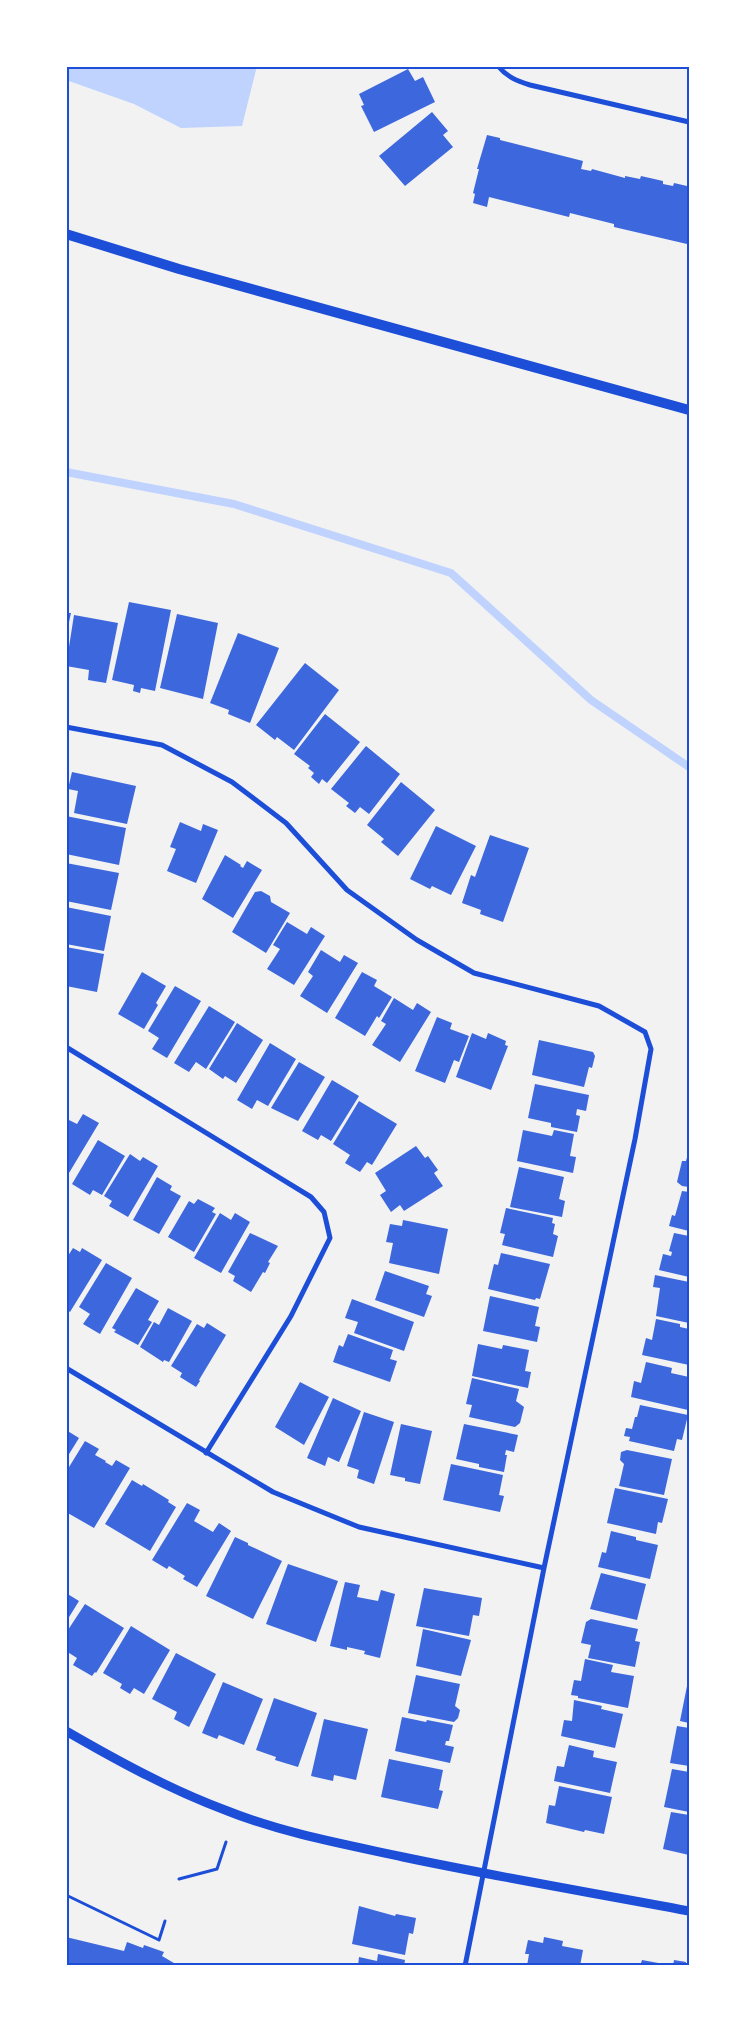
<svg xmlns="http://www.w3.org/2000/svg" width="755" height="2032" viewBox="0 0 755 2032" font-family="Inter,sans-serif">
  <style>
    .water { fill: #bfd3fe }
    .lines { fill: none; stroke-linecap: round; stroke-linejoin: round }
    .stream { stroke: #bfd3fe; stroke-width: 8 }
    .building { fill: #3d67dc }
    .path { stroke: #1d4ed8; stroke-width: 3 }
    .minor { stroke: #1d4ed8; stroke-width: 5 }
    .tertiary { stroke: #1d4ed8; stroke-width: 9 }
    .secondary { stroke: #1d4ed8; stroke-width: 10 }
    .neatline { fill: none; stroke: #1d4ed8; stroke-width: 2 }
  </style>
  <rect width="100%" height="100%" fill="#f2f2f2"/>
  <!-- water -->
  <path class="water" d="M 66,66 L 257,66 L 242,126 L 181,128 L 134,104 L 66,80 Z"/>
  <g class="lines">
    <!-- stream -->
    <path class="stream" d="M 66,472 L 234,504 L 451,573 L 591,700 L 689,767"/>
  </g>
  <!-- building -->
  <path class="building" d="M 408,69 L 415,81 L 423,77 L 435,102 L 374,132 L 361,106 L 364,105 L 359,94 Z
    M 432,112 L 448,131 L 443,135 L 453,147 L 405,186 L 379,156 Z
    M 487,135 L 500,138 L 500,140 L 583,161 L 581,169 L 591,171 L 592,169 L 625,178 L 625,176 L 640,179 L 641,176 L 663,181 L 663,184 L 673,186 L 674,183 L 687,186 L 689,182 L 689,237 L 687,244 L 614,227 L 614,224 L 570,213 L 569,217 L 489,197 L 487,207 L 473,203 L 475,194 L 473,193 L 479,169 L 477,169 Z
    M 129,602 L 171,610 L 155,691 L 141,688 L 140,693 L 133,691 L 134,685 L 112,680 Z
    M 66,613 L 71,613 L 67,631 L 66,631 Z
    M 177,614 L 218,623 L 203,699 L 160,688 Z
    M 74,615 L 118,623 L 106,683 L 88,680 L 89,670 L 66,666 Z
    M 238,633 L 279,648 L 250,723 L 228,714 L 229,710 L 210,703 Z
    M 305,663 L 339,690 L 294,750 L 277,737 L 275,740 L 256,725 Z
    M 325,714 L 360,742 L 327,783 L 322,779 L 319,784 L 311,777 L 314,773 L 308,768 L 310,766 L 294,754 Z
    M 366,746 L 400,774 L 369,814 L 360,807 L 355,813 L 346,806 L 349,803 L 331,789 Z
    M 72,772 L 136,786 L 127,824 L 74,813 L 78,791 L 68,789 Z
    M 401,782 L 435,810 L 398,856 L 381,842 L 384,839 L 367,825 Z
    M 66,816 L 126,828 L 119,865 L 66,854 L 69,833 L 66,832 Z
    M 180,822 L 201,831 L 203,824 L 218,830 L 196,883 L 167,871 L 176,849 L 170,847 Z
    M 436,826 L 476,846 L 451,895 L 432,886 L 430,889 L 410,879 Z
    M 490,835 L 529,848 L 503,922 L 480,914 L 481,910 L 462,903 L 471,875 L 475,877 Z
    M 225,855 L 241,865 L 240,866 L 243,868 L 247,861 L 262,870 L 233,918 L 202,899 Z
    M 66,863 L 119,873 L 111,910 L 66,901 Z
    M 261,891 L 270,896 L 271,902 L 290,913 L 266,953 L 232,932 L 255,892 Z
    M 66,907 L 111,916 L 104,951 L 66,944 Z
    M 287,922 L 307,934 L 311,927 L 325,936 L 294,985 L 267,969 L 280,949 L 273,945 Z
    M 66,947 L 104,954 L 97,992 L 66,986 Z
    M 321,950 L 340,962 L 344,955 L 358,963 L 327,1013 L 300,996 L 313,976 L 308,972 Z
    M 142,972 L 166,986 L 156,1003 L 158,1005 L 144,1029 L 118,1014 Z
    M 362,972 L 377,980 L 374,986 L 392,997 L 379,1018 L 377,1016 L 365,1036 L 335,1018 Z
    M 175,986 L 201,1001 L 167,1058 L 152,1049 L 159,1038 L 148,1031 Z
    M 394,998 L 413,1010 L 417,1003 L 431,1012 L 400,1062 L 372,1045 L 386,1024 L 381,1021 Z
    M 209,1006 L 235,1022 L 206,1069 L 196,1062 L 189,1072 L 174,1063 Z
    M 437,1017 L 452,1023 L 450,1029 L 469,1036 L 459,1062 L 454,1060 L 445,1083 L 415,1071 Z
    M 237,1023 L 263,1040 L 236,1083 L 225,1076 L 223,1079 L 209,1069 Z
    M 472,1033 L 486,1039 L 488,1033 L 506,1041 L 505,1045 L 508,1046 L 491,1090 L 456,1077 Z
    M 539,1040 L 593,1052 L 595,1056 L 592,1068 L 589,1067 L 584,1087 L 532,1075 Z
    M 270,1043 L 296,1059 L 268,1106 L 257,1100 L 252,1109 L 237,1100 Z
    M 299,1062 L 325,1077 L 298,1121 L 271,1108 Z
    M 332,1080 L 359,1096 L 331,1141 L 321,1135 L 318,1140 L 302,1131 Z
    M 535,1084 L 589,1095 L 586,1111 L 577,1109 L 576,1115 L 580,1116 L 577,1132 L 551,1127 L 551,1123 L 528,1118 Z
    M 359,1101 L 397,1124 L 372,1165 L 367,1162 L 360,1172 L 345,1163 L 350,1155 L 333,1144 Z
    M 83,1114 L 99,1123 L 66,1178 L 66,1120 L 67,1119 L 77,1124 Z
    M 523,1130 L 552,1136 L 554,1130 L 574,1134 L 570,1156 L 576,1157 L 573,1173 L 517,1161 Z
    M 98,1140 L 125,1156 L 102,1195 L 93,1190 L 90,1195 L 72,1184 Z
    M 416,1146 L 425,1158 L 428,1156 L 438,1170 L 434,1173 L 443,1186 L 404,1211 L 400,1205 L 391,1212 L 380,1195 L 386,1191 L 375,1173 Z
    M 130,1154 L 140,1161 L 143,1157 L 158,1166 L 128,1217 L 109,1206 L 112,1201 L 104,1196 Z
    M 688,1154 L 689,1154 L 689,1187 L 682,1186 L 677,1182 L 682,1161 L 686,1161 Z
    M 519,1167 L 564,1177 L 559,1199 L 565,1201 L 562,1217 L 510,1207 Z
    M 157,1177 L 172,1186 L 170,1190 L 181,1196 L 159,1234 L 133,1220 Z
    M 682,1191 L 689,1192 L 689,1231 L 669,1226 L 672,1215 L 675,1216 Z
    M 198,1199 L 215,1208 L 212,1212 L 216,1214 L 194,1252 L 168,1237 L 189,1201 L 194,1204 Z
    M 506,1208 L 553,1218 L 552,1223 L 555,1224 L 553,1234 L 558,1236 L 553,1257 L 502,1245 L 505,1234 L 500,1233 Z
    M 220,1213 L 231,1220 L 235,1213 L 250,1222 L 221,1273 L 194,1258 Z
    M 403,1220 L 448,1229 L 439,1274 L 389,1263 L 393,1243 L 386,1242 L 390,1224 L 402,1226 Z
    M 250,1233 L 278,1246 L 268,1262 L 270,1263 L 265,1273 L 263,1272 L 251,1292 L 233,1281 L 235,1276 L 228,1272 Z
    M 674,1233 L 689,1236 L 689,1277 L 659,1270 L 663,1254 L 671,1256 L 672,1252 L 669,1251 Z
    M 73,1248 L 80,1252 L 82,1248 L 102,1260 L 70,1312 L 66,1309 L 66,1259 Z
    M 501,1253 L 550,1264 L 540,1299 L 536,1298 L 535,1300 L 488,1289 L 494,1264 L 498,1265 Z
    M 106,1263 L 132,1278 L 100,1334 L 83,1324 L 90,1314 L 79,1307 Z
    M 385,1271 L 429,1286 L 426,1294 L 432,1296 L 424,1317 L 375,1300 Z
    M 655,1275 L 689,1282 L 689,1323 L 656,1316 L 660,1288 L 653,1287 Z
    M 136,1288 L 159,1301 L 148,1320 L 152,1322 L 138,1345 L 114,1332 L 116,1330 L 112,1328 Z
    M 490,1296 L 539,1307 L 535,1326 L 540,1327 L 537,1342 L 483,1331 Z
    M 352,1299 L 414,1322 L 404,1351 L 354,1333 L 358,1322 L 345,1318 Z
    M 168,1308 L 192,1321 L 169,1362 L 164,1360 L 163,1362 L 140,1347 L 154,1322 L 159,1325 Z
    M 656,1319 L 680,1324 L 680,1327 L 689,1329 L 689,1365 L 642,1355 L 646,1338 L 652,1340 Z
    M 207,1323 L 226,1335 L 199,1380 L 200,1381 L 196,1387 L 180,1377 L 182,1373 L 171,1366 L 197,1324 L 204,1328 Z
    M 348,1334 L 393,1350 L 390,1359 L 397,1361 L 390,1382 L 333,1362 L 339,1345 L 343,1347 Z
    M 478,1344 L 502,1349 L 503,1345 L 529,1350 L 525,1371 L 531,1372 L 528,1388 L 472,1376 Z
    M 646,1362 L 672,1368 L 671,1373 L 689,1377 L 688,1410 L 631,1397 L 634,1381 L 641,1383 Z
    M 472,1378 L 519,1389 L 516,1401 L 524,1407 L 520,1423 L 515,1427 L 469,1417 L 472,1405 L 466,1404 Z
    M 300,1382 L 329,1397 L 304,1445 L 275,1427 Z
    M 333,1398 L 361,1411 L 339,1462 L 328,1457 L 325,1466 L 307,1458 Z
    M 640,1405 L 688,1415 L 682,1440 L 677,1439 L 674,1451 L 629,1441 L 630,1437 L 624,1436 L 626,1428 L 632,1429 L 635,1417 L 637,1417 Z
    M 364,1412 L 394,1422 L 374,1484 L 357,1478 L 359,1470 L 347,1466 Z
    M 401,1424 L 432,1431 L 420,1484 L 405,1481 L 405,1478 L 390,1475 Z
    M 464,1424 L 518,1435 L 514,1452 L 506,1450 L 505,1455 L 507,1455 L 504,1472 L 479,1467 L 479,1464 L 456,1459 Z
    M 66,1430 L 79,1438 L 66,1459 Z
    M 85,1441 L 99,1449 L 95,1455 L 106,1461 L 105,1462 L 112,1466 L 116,1460 L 130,1468 L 94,1528 L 66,1512 L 66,1472 Z
    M 627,1450 L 672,1459 L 664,1495 L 619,1486 L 624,1464 L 620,1460 L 621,1452 Z
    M 451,1464 L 503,1475 L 499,1495 L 504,1496 L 500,1512 L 443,1500 Z
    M 132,1480 L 142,1486 L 143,1484 L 169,1500 L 168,1502 L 176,1507 L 150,1551 L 105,1524 Z
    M 615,1488 L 668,1499 L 662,1523 L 658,1522 L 656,1534 L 607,1523 Z
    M 187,1503 L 200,1510 L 194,1521 L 213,1532 L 219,1523 L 231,1531 L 197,1587 L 183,1579 L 185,1576 L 169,1566 L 167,1569 L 152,1560 Z
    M 611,1531 L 636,1537 L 636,1540 L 658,1545 L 650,1579 L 598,1567 L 602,1552 L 606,1553 Z
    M 235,1537 L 248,1543 L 248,1545 L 282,1561 L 253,1619 L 206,1596 Z
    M 288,1564 L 338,1581 L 316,1642 L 266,1624 Z
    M 601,1573 L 646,1584 L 637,1620 L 590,1609 Z
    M 345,1582 L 360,1585 L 357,1597 L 378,1601 L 381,1590 L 395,1594 L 380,1658 L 364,1654 L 365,1651 L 347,1647 L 347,1650 L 330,1646 Z
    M 424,1588 L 482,1598 L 479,1616 L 473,1615 L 469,1636 L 416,1626 Z
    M 66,1593 L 79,1601 L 66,1622 Z
    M 85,1604 L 124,1628 L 96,1673 L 95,1672 L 92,1676 L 73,1665 L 77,1658 L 66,1651 L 66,1633 Z
    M 591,1619 L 638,1629 L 635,1641 L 640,1642 L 635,1667 L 588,1658 L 591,1645 L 581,1643 L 586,1622 Z
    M 131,1626 L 170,1650 L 144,1694 L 134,1688 L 130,1694 L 120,1688 L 122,1684 L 103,1673 Z
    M 423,1629 L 471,1640 L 461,1676 L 416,1666 Z
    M 176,1653 L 216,1674 L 189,1727 L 174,1719 L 177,1712 L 152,1699 Z
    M 585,1659 L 613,1665 L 611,1672 L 634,1676 L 628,1708 L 578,1698 L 578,1696 L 571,1695 L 574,1680 L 581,1681 Z
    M 416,1675 L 460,1684 L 455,1706 L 460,1710 L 458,1718 L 454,1722 L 408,1713 Z
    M 688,1681 L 689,1681 L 689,1723 L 680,1721 Z
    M 223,1682 L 263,1699 L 244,1745 L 219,1735 L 217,1739 L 202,1733 Z
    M 274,1698 L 317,1713 L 298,1767 L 275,1760 L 276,1757 L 256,1750 Z
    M 574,1700 L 602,1706 L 601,1709 L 623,1714 L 615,1748 L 561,1736 L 564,1720 L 572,1721 Z
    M 402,1717 L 426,1722 L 427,1720 L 453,1725 L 449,1741 L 446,1741 L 445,1745 L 454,1747 L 450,1763 L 395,1751 Z
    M 324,1719 L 368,1729 L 356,1780 L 334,1775 L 333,1781 L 311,1776 Z
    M 677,1726 L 689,1728 L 689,1766 L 670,1763 Z
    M 569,1745 L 594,1751 L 593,1757 L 617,1762 L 610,1793 L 554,1781 L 557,1766 L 564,1767 Z
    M 389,1759 L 443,1770 L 439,1790 L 443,1791 L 438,1809 L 381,1797 Z
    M 672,1769 L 689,1772 L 689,1812 L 664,1807 Z
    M 559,1786 L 612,1797 L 604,1834 L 585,1830 L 584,1832 L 546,1823 L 549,1805 L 555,1806 Z
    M 671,1812 L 689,1815 L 689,1855 L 663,1849 Z
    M 359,1906 L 395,1916 L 396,1914 L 416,1918 L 413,1934 L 409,1933 L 405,1955 L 352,1944 Z
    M 66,1937 L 124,1951 L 127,1942 L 143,1948 L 144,1945 L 164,1952 L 162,1956 L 179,1966 L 66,1966 Z
    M 544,1937 L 563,1941 L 562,1946 L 583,1950 L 580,1966 L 527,1966 L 529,1954 L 525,1954 L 528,1940 L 543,1943 Z
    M 378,1954 L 405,1960 L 404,1966 L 358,1966 L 359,1957 L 377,1961 Z
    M 642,1960 L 669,1965 L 669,1966 L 640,1966 Z
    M 674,1960 L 686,1962 L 685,1966 L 673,1966 Z"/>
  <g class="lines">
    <!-- path -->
    <path class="path" d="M 179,1879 L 217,1869 L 226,1842
      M 66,1895 L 159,1940 L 165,1921"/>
    <!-- minor -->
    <path class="minor" d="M 498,66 C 507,77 517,81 530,85 L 689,122
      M 66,727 L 162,745 L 232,782 L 286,823 L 347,890 L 417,940 L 474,973 L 599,1006 L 645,1032 L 651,1049 L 635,1139 L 544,1568 L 465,1966
      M 66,1047 L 311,1197 L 324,1212 L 330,1238 L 291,1316 L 206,1453
      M 66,1368 L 273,1492 L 359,1527 L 544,1568"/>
    <!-- tertiary -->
    <path class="tertiary" d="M 66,1731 C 118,1761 169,1789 225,1810 C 282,1833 343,1844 403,1857 C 498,1877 594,1893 689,1911"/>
    <!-- secondary -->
    <path class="secondary" d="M 66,234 L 179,269 L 689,410"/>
  </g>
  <!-- border -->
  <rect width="755" height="2032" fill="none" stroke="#ffffff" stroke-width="135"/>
  <rect x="68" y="68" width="620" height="1896" class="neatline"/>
</svg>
